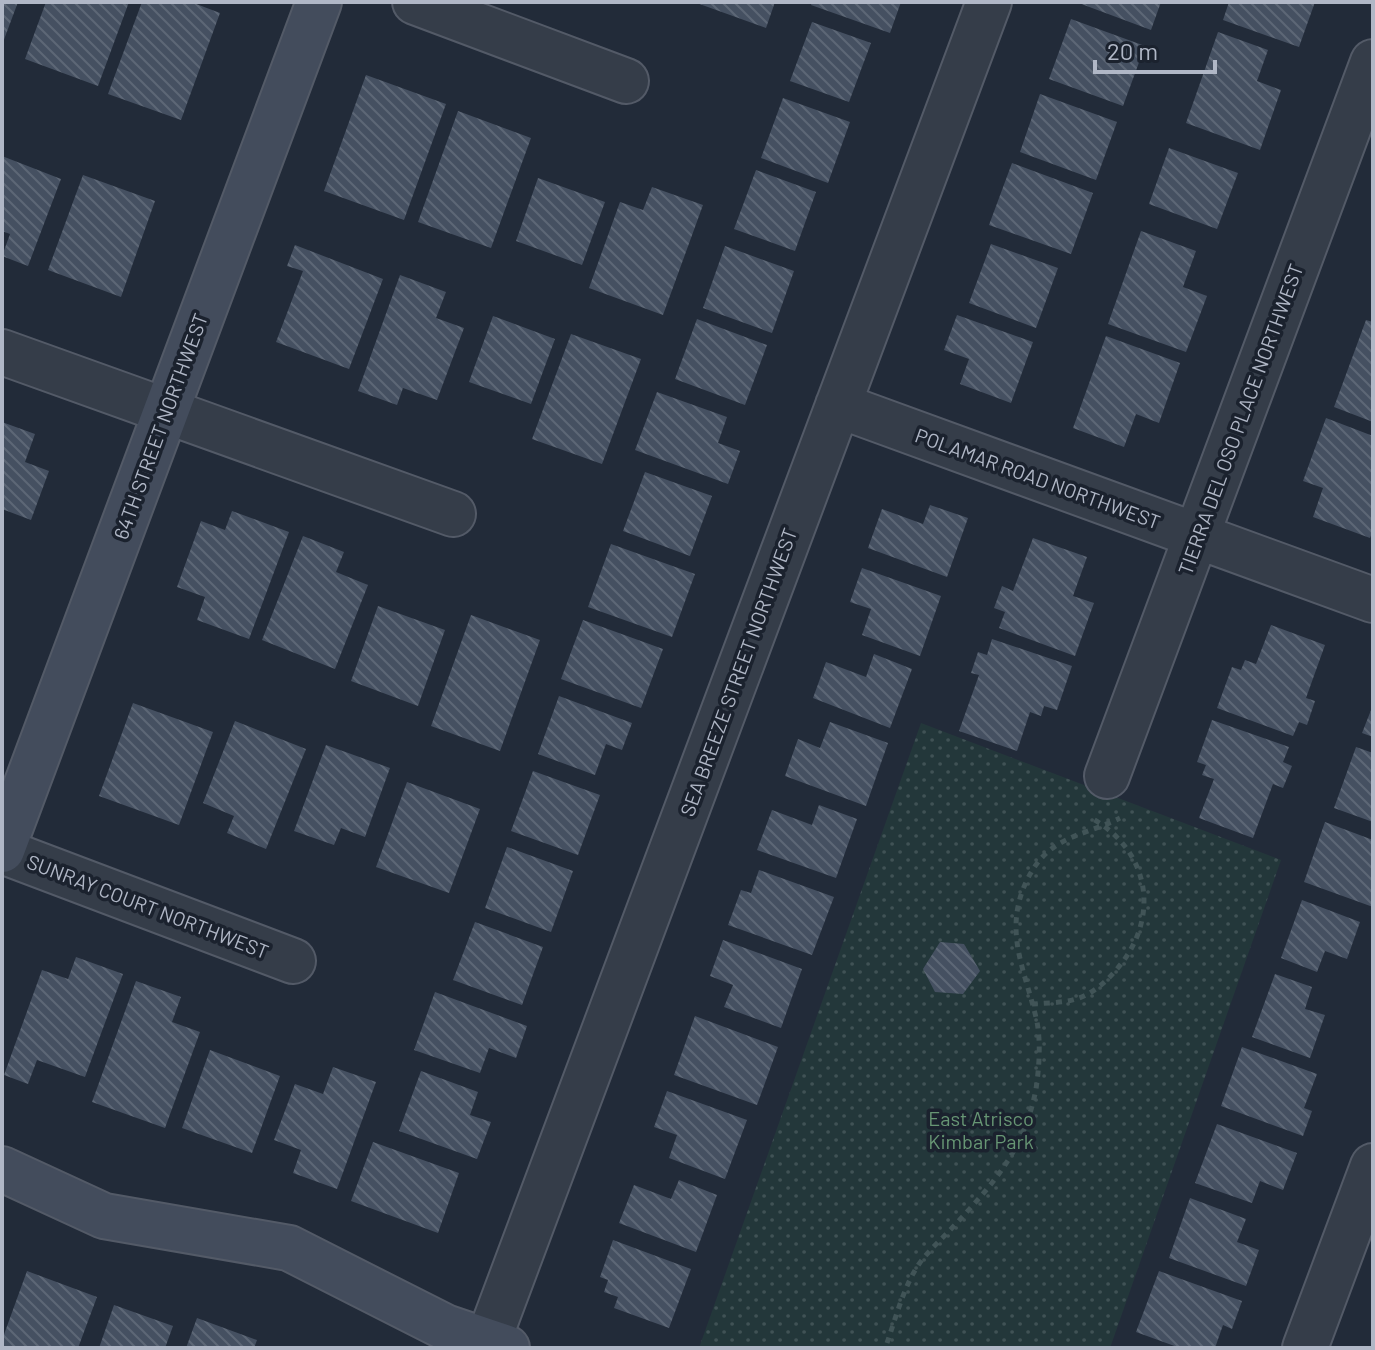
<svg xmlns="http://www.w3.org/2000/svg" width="1375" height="1350" viewBox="0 0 1375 1350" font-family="Barlow,sans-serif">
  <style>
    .park { fill: url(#park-dots) }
    .building { fill: url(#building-back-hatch) }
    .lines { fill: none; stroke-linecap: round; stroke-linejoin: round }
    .street-casing { stroke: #535a67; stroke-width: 48 }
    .secondary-casing { stroke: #535a67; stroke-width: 48 }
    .path { stroke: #415457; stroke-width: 5; stroke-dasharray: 6 6; stroke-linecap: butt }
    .street { stroke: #353d49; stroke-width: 44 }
    .secondary { stroke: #434c5c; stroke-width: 44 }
    .labels { text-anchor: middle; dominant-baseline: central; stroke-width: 7; stroke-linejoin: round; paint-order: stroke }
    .street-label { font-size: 20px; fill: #b0b7c6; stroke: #1b222e }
    .park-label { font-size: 20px; fill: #679674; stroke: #1b222e }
  </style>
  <defs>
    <pattern id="park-dots" width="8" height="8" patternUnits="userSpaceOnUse" patternTransform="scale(2)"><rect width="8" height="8" fill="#23373a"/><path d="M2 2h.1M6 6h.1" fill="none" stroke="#405255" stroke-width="1.8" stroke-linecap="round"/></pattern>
    <pattern id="building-back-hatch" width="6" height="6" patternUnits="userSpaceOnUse" patternTransform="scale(2)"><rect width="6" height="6" fill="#455061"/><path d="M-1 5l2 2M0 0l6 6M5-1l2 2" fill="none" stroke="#5d6776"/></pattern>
  </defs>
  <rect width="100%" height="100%" fill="#222b39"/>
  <!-- park -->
  <path class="park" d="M 921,723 L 1281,860 L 1110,1348 L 699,1348 Z"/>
  <!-- building -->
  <path class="building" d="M 2,2 L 18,2 L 2,45 Z
    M 46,2 L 129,2 L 98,86 L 25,59 Z
    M 142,2 L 191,2 L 220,13 L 181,120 L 108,94 Z
    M 694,2 L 775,2 L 766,28 Z
    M 812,2 L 901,2 L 890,33 L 811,5 Z
    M 1076,2 L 1161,2 L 1151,30 Z
    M 1229,2 L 1315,2 L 1299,47 L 1223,20 Z
    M 1071,19 L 1145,46 L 1123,106 L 1049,79 Z
    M 812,22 L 871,43 L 849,102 L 790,81 Z
    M 1218,32 L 1268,50 L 1257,81 L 1281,90 L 1260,150 L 1186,123 Z
    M 366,75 L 446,104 L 404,220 L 324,191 Z
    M 1040,94 L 1117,122 L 1096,180 L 1020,152 Z
    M 783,98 L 850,122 L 828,183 L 761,158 Z
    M 458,111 L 531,138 L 491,248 L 418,222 Z
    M 1169,148 L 1238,173 L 1217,229 L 1149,204 Z
    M 2,156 L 61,179 L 28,266 L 2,256 L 10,234 L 2,231 Z
    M 1012,163 L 1093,193 L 1071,254 L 989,225 Z
    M 756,170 L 816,192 L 795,251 L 734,229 Z
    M 83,175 L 155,201 L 121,297 L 48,270 Z
    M 538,178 L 605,202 L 582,265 L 516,241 Z
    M 652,187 L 703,205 L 663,315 L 589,288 L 620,202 L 643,210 Z
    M 1141,231 L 1196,251 L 1183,287 L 1207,296 L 1186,352 L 1108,324 Z
    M 991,244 L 1058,268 L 1036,328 L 969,303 Z
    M 295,245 L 383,279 L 349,369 L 276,342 L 303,271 L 287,266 Z
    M 725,246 L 794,271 L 772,333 L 703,308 Z
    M 400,275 L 446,292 L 436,318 L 464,328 L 437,400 L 403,388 L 397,405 L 358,391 Z
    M 957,315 L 1033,342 L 1011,403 L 960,384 L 969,359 L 944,350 Z
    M 493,316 L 555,339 L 531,404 L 469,382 Z
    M 697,319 L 767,345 L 745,405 L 675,379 Z
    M 1366,320 L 1373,322 L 1373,422 L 1334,407 Z
    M 571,334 L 641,359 L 602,464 L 532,439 Z
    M 1106,336 L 1180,363 L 1159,423 L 1136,414 L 1124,447 L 1073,428 Z
    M 657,392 L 727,417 L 718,443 L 740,451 L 728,484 L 635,450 Z
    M 1326,418 L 1373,436 L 1373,530 L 1370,538 L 1313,517 L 1323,488 L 1303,481 Z
    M 2,422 L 35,434 L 25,462 L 49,471 L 31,520 L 2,509 Z
    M 645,472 L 712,496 L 690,556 L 623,531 Z
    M 930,505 L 968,518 L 947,577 L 868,548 L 882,509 L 923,524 Z
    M 232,511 L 289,532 L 249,639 L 197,620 L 205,597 L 177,587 L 201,521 L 225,530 Z
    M 303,536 L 344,552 L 336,572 L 368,585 L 335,669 L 262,640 Z
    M 1033,538 L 1087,557 L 1073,596 L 1094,603 L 1075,656 L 999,628 L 1005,612 L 994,608 L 1002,586 L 1013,591 Z
    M 611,544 L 695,574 L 672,637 L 588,607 Z
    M 862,568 L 941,596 L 920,656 L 862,635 L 871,609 L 850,602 Z
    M 378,606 L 445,630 L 418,706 L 351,681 Z
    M 471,615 L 540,640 L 500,751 L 431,726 Z
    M 583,620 L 663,649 L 641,708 L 561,679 Z
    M 1271,625 L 1325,645 L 1306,698 L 1315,701 L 1307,725 L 1299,722 L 1293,736 L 1217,708 L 1232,667 L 1241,670 L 1245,660 L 1256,664 Z
    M 992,639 L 1072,666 L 1057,710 L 1044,706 L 1041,716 L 1030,712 L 1017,751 L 959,731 L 979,675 L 971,673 L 978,652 L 987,655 Z
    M 874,654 L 912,669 L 890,728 L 813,698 L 826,662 L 866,677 Z
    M 559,696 L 632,723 L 622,750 L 606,744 L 595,775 L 538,754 Z
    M 133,703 L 213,732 L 179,825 L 99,796 Z
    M 1373,705 L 1373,737 L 1362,733 Z
    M 1212,720 L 1289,747 L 1283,762 L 1292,766 L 1283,788 L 1273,784 L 1253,838 L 1199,818 L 1214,779 L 1202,775 L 1206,765 L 1197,762 Z
    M 235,721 L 306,749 L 266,849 L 227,833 L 234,816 L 203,803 Z
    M 830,722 L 888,743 L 866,806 L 785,776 L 798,739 L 820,748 Z
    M 326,745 L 390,768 L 365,837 L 341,828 L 334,845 L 294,831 Z
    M 1356,747 L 1373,753 L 1373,822 L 1334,808 Z
    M 533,771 L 600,795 L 578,855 L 511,831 Z
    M 407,782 L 480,809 L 449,893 L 376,867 Z
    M 819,805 L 857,819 L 836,878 L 757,850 L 772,810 L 812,825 Z
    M 1325,822 L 1373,840 L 1373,907 L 1304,882 Z
    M 507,847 L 573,871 L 551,932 L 485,908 Z
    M 759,870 L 834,897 L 812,955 L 728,925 L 741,890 L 751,893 Z
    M 1302,900 L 1360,922 L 1347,959 L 1325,951 L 1317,972 L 1281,958 Z
    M 475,922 L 543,947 L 522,1005 L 453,980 Z
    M 723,940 L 802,969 L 781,1028 L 724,1007 L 733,985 L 710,976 Z
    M 940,942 L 964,944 L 980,971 L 963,994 L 935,992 L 923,969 Z
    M 76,957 L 123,974 L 85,1077 L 37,1060 L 28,1084 L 4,1075 L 42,970 L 68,979 Z
    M 1275,974 L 1312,987 L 1305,1009 L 1325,1015 L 1310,1058 L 1252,1037 Z
    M 136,981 L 181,997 L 172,1022 L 200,1032 L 165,1128 L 92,1102 Z
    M 435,992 L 527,1026 L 516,1058 L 489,1048 L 480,1073 L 414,1050 Z
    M 695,1016 L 778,1047 L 757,1105 L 674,1075 Z
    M 1242,1047 L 1317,1074 L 1304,1108 L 1312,1111 L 1303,1136 L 1221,1106 Z
    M 210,1050 L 280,1076 L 252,1153 L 182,1128 Z
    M 333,1067 L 376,1082 L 337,1189 L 293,1173 L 301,1150 L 274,1140 L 295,1084 L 323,1094 Z
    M 421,1071 L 478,1092 L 470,1115 L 491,1122 L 477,1159 L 399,1131 Z
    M 667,1091 L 747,1120 L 725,1179 L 669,1158 L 677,1135 L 654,1127 Z
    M 1217,1124 L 1297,1153 L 1283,1190 L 1260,1181 L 1252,1203 L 1195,1183 Z
    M 373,1142 L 459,1173 L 438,1233 L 351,1201 Z
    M 679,1180 L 717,1195 L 696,1252 L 619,1223 L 634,1185 L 671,1199 Z
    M 1190,1198 L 1246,1219 L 1237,1242 L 1259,1250 L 1246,1286 L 1169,1258 Z
    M 613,1240 L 691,1269 L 669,1328 L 614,1308 L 618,1297 L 604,1292 L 608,1280 L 600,1277 Z
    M 27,1271 L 97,1297 L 78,1348 L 2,1348 L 2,1340 Z
    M 1159,1271 L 1242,1301 L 1232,1329 L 1223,1325 L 1215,1348 L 1180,1348 L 1136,1332 Z
    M 114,1305 L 173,1326 L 165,1348 L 99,1348 Z
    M 197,1318 L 257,1340 L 254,1348 L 186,1348 Z"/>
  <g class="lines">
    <!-- street casing -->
    <g class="street-casing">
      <path id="street" d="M 415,2 L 626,81
        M 2,352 L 453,514
        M 838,405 L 1373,600
        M 1107,776 L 1373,62
        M 2,851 L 293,961
        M 488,1341 L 989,2
        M 1305,1348 L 1373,1166"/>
    </g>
    <!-- secondary casing -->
    <g class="secondary-casing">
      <path id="secondary" d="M 2,850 L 319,2
        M 2,1169 L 104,1216 L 289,1248 L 445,1327 L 507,1348"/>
    </g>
    <!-- path -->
    <path class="path" d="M 1032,1004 C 1046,1003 1063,1003 1076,999 C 1092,994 1105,983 1116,970 C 1161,919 1151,851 1091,818
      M 887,1343 C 896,1317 904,1286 919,1264 C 929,1250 941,1240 952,1228 C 993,1184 1024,1151 1036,1089 C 1039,1069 1041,1043 1037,1022 C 1026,971 1002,932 1027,880 C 1049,835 1082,837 1120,818"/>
    <!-- street -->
    <use href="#street" class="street"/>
    <!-- secondary -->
    <use href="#secondary" class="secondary"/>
  </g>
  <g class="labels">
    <!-- street labels -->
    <g class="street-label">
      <text transform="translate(1240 419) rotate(-70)">TIERRA DEL OSO PLACE NORTHWEST</text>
      <text transform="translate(160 426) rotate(-70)">64TH STREET NORTHWEST</text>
      <text transform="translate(1038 478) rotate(20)">POLAMAR ROAD NORTHWEST</text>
      <text transform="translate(738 672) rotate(-70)">SEA BREEZE STREET NORTHWEST</text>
      <text transform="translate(148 906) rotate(21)">SUNRAY COURT NORTHWEST</text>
    </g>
    <!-- park labels -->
    <g class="park-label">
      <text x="981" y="1118">East Atrisco<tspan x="981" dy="23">Kimbar Park</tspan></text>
    </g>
  </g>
  <!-- border -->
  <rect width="1375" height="1350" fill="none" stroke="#b0b7c6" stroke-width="8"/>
  <!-- scale -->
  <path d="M1095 60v12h120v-12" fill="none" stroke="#b0b7c6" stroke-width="4"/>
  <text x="1107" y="60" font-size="24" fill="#b0b7c6" stroke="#1b222e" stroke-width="6" paint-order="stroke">20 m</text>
</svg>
